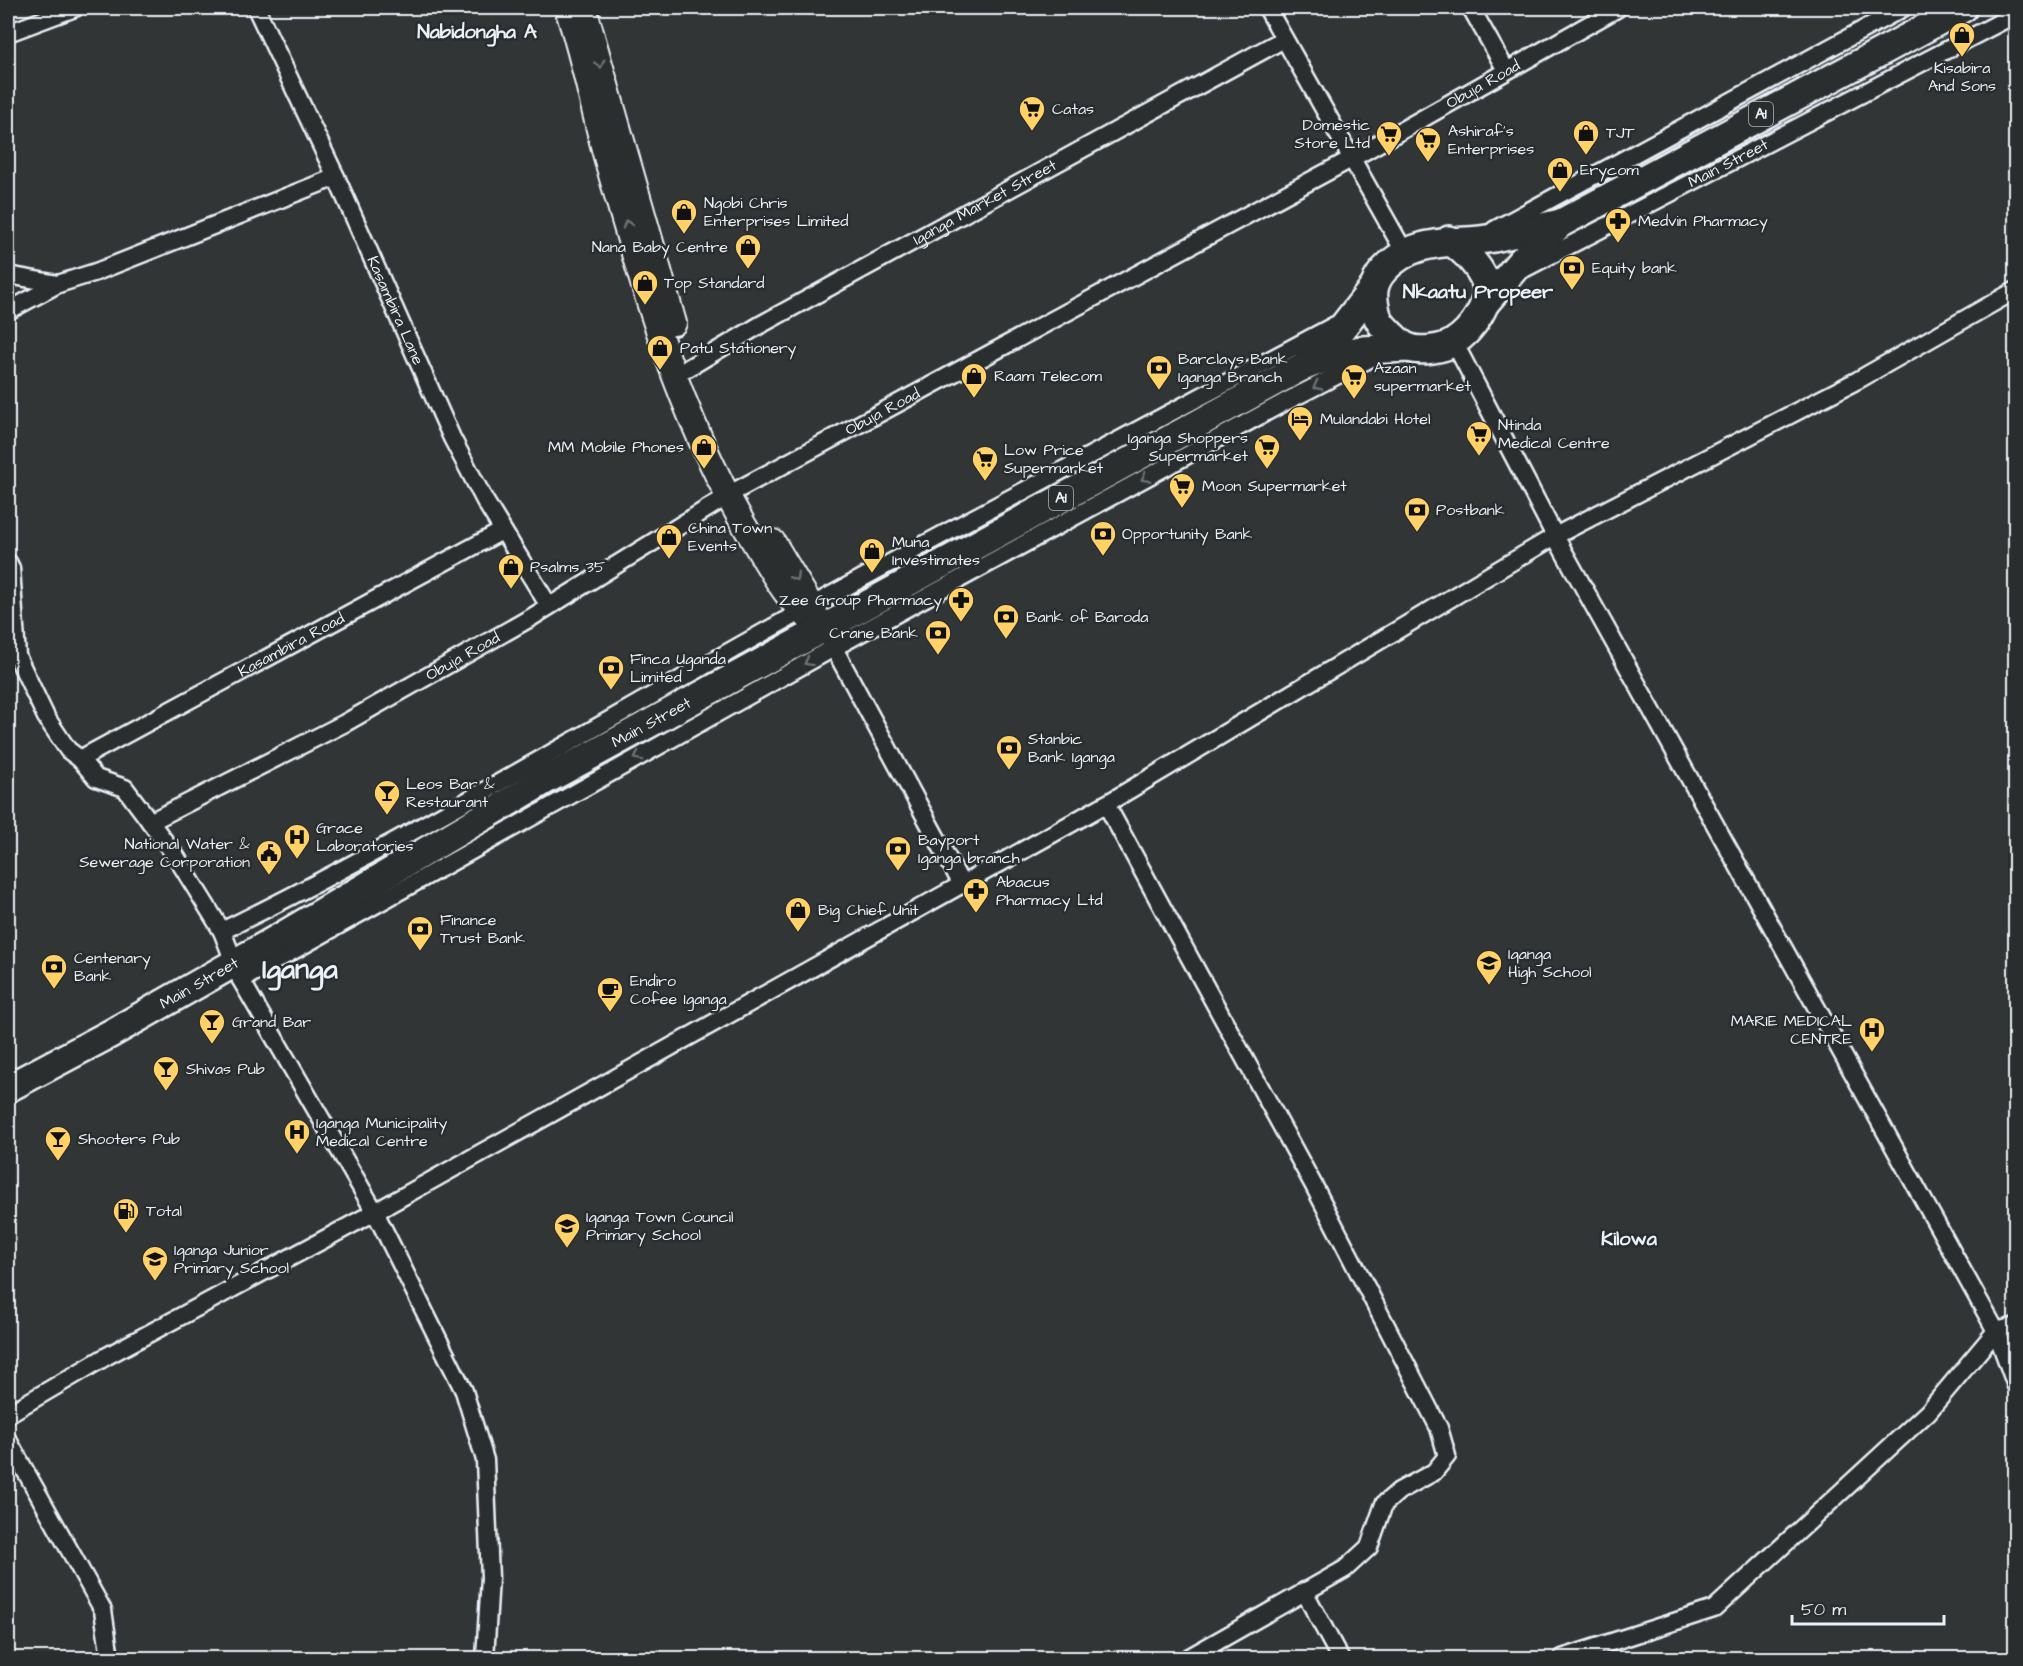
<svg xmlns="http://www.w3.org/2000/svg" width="2023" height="1666" viewBox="0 0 2023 1666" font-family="'Architects Daughter',sans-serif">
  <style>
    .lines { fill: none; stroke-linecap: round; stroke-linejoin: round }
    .minor-casing { stroke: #e8f1f8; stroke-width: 21 }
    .secondary-casing { stroke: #e8f1f8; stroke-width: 28 }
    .primary-casing { stroke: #e8f1f8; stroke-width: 32 }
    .minor { stroke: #2a2d2e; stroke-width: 16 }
    .secondary { stroke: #2a2d2e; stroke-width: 24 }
    .primary { stroke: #2a2d2e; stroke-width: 27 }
    .oneway { stroke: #6c7275 }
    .labels { text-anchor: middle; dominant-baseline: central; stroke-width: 5; stroke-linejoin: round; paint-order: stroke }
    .shield { fill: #2a2d2e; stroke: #afb6bb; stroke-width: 1.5 }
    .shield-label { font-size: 15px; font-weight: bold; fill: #e8f1f8 }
    .poi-label { font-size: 16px; fill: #e8f1f8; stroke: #2a2d2e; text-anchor: start }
    .street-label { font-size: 16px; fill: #e8f1f8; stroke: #2a2d2e }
    .quarter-label { font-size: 20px; font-weight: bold; fill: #e8f1f8; stroke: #2a2d2e }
    .town-label { font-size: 28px; font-weight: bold; fill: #e8f1f8; stroke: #2a2d2e }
  </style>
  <rect width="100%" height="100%" fill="#323536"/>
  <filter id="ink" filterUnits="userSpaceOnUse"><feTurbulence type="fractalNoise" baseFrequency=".0167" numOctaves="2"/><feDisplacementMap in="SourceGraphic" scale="12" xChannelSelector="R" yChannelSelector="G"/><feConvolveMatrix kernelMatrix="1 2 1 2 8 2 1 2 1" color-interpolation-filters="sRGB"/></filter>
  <g filter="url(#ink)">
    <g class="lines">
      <!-- minor casing -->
      <g class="minor-casing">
        <g id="minor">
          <path id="s1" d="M 256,8 L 336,177 L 452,438 L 485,501 L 549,606"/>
          <path d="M 1267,8 L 1405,253"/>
          <path d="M 1471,8 L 1506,70"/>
          <path d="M 8,33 L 75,8"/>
          <path d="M 1494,230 L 1903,8"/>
          <path id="s2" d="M 1524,269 L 2016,14"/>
          <path d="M 8,275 L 58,284 L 96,272 L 336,177"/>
          <path d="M 8,311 L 58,284"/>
          <path d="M 1454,342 L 1555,536 L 1996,1331 L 2016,1386"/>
          <path id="s3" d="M 688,368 L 760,325 L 1284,39"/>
          <path d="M 8,562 L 11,568 L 17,656 L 46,717 L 68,750 L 80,759 L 96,778 L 125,788 L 177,858 L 222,931 L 241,980 L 375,1212 L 464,1391 L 485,1460 L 490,1578 L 485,1658"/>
          <path d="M 829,639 L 961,883"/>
          <path id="s4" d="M 80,759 L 502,531"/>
          <path d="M 1106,804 L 1314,1186 L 1439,1428 L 1447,1456 L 1434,1472 L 1399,1491 L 1384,1504 L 1369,1547 L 1345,1569 L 1188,1658"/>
          <path id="s5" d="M 150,822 L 345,723 L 532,617 L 739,489 L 1351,159 L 1618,8"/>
          <path d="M 222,931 C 424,832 616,713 813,605 C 986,510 1161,418 1335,325"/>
          <path d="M 241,980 L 846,641 L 1283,403 L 1379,354"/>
          <path d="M 8,1414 L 107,1356 L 375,1212 L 1106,804 L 1555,536 L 1858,380 L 2016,290"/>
          <path d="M 8,1440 L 103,1610 L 110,1658"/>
          <path d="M 1304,1591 L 1340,1658"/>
          <path d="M 1562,1658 L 1714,1609 L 1928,1412 L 1996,1331 L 2016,1326"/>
        </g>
      </g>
      <!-- secondary casing -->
      <g class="secondary-casing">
        <path id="secondary" d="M 567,8 C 583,55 592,105 605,153 C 642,286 681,423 754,542 C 775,577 789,605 823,630
          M 584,8 L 674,323
          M 773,542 L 815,612"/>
      </g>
      <!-- primary casing -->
      <g class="primary-casing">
        <g id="primary">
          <path d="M 1449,240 C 1463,250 1478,264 1485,281 C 1493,302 1471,331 1454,342 C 1444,349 1421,352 1409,348 C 1401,345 1394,337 1388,331 C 1382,325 1378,321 1376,312 C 1372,296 1372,283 1384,270 C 1415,236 1454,245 1494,238 C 1517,233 1539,228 1561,223"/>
          <path d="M 1486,302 L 1521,261 L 1561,223 L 1963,8"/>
          <path d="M 1307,362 L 1338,333 L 1373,288"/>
          <path id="s6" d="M 8,1088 L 110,1034 L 282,936 L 546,780 L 1300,368 L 1329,357 L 1361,350 L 1410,348"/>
        </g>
      </g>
      <!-- minor -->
      <use href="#minor" class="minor"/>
      <!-- secondary -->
      <use href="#secondary" class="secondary"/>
      <!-- primary -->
      <use href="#primary" class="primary"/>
    </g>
    <!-- one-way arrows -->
    <defs><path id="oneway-chevron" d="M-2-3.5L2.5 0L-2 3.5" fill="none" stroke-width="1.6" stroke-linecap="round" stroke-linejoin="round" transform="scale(1.5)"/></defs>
    <g class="oneway">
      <use href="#oneway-chevron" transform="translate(600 64) rotate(74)"/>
      <use href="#oneway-chevron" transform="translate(627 224) rotate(-107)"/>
      <use href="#oneway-chevron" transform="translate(1317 386) rotate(153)"/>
      <use href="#oneway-chevron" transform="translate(1145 478) rotate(151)"/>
      <use href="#oneway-chevron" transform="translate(795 577) rotate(58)"/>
      <use href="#oneway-chevron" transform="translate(808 662) rotate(151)"/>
      <use href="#oneway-chevron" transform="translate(638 757) rotate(151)"/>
    </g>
  </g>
  <!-- icons -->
  <defs>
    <g id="shop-pin" transform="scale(1.35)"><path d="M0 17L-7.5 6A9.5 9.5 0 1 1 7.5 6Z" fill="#ffd166" stroke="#2a2d2e"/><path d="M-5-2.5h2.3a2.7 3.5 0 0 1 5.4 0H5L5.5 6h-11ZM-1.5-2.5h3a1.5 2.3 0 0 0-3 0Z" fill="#111"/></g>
    <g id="supermarket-pin" transform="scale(1.35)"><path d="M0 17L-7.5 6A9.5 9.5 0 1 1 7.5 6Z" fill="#ffd166" stroke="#2a2d2e"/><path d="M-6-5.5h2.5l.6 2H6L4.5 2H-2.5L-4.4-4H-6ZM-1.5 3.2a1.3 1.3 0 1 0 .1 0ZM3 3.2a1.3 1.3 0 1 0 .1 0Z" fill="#111"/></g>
    <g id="pharmacy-pin" transform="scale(1.35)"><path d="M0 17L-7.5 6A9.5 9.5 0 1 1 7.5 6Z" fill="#ffd166" stroke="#2a2d2e"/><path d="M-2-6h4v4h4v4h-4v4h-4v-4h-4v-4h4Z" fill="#111"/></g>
    <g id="bank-pin" transform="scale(1.35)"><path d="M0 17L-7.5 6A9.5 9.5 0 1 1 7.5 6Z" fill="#ffd166" stroke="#2a2d2e"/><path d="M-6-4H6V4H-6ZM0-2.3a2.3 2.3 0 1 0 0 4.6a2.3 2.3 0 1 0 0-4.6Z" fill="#111"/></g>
    <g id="hotel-pin" transform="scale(1.35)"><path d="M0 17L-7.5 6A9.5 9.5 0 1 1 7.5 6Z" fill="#ffd166" stroke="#2a2d2e"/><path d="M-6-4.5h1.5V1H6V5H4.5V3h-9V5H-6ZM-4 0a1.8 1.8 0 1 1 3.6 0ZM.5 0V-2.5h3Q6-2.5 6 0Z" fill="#111"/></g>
    <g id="bar-pin" transform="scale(1.35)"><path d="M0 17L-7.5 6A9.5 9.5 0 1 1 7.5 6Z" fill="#ffd166" stroke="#2a2d2e"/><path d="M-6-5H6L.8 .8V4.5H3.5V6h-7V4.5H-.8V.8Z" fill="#111"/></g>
    <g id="hospital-pin" transform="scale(1.35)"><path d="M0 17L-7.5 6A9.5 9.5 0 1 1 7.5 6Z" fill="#ffd166" stroke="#2a2d2e"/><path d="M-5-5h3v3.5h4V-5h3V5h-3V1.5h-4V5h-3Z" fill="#111"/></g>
    <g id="civic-pin" transform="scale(1.35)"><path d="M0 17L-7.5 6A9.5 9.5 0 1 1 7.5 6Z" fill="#ffd166" stroke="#2a2d2e"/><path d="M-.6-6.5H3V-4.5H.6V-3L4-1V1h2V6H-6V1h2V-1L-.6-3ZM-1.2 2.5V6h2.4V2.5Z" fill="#111"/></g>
    <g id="school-pin" transform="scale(1.35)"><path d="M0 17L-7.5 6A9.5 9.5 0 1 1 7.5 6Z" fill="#ffd166" stroke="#2a2d2e"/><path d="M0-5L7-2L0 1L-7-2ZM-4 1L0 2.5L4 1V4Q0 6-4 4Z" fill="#111"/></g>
    <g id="cafe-pin" transform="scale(1.35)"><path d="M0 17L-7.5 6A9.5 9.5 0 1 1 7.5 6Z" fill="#ffd166" stroke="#2a2d2e"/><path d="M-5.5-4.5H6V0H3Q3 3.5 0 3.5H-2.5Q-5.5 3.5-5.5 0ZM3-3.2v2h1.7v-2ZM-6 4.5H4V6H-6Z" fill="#111"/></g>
    <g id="fuel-pin" transform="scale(1.35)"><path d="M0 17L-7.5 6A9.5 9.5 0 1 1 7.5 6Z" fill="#ffd166" stroke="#2a2d2e"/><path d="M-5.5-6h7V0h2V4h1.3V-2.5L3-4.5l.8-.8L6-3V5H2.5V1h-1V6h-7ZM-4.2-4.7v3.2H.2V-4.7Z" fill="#111"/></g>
  </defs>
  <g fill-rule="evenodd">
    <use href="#shop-pin" x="1962" y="35"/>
    <use href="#supermarket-pin" x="1032" y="109"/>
    <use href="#shop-pin" x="1586" y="133"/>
    <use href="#supermarket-pin" x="1389" y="134"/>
    <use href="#supermarket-pin" x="1428" y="140"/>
    <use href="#shop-pin" x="1560" y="170"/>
    <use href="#shop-pin" x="684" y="212"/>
    <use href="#pharmacy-pin" x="1618" y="221"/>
    <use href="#shop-pin" x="748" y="247"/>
    <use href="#bank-pin" x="1572" y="268"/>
    <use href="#shop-pin" x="645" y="283"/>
    <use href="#shop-pin" x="660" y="348"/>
    <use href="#bank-pin" x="1159" y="368"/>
    <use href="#shop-pin" x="974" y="376"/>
    <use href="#supermarket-pin" x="1354" y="377"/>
    <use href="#hotel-pin" x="1300" y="419"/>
    <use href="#supermarket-pin" x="1479" y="434"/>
    <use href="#shop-pin" x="704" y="447"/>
    <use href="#supermarket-pin" x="1267" y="447"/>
    <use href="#supermarket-pin" x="985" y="459"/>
    <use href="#supermarket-pin" x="1182" y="486"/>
    <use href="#bank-pin" x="1417" y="510"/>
    <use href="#bank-pin" x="1103" y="534"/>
    <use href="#shop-pin" x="669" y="537"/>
    <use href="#shop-pin" x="872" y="551"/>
    <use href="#shop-pin" x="511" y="567"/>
    <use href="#pharmacy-pin" x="961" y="600"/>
    <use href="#bank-pin" x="1006" y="617"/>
    <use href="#bank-pin" x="938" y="633"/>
    <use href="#bank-pin" x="611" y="668"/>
    <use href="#bank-pin" x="1009" y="748"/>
    <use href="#bar-pin" x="387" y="793"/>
    <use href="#hospital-pin" x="297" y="837"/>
    <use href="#bank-pin" x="898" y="849"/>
    <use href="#civic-pin" x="269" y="853"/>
    <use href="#pharmacy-pin" x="976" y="891"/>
    <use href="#shop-pin" x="798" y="910"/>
    <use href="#bank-pin" x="420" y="929"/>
    <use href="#school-pin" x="1489" y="963"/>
    <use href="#bank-pin" x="54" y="967"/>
    <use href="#cafe-pin" x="610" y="990"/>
    <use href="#bar-pin" x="212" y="1022"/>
    <use href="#hospital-pin" x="1872" y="1030"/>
    <use href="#bar-pin" x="166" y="1069"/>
    <use href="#hospital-pin" x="297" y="1132"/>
    <use href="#bar-pin" x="58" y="1139"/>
    <use href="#fuel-pin" x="126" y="1211"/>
    <use href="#school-pin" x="567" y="1226"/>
    <use href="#school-pin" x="155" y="1259"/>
  </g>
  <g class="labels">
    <!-- shield labels -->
    <g class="shield">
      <rect x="1749" y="102" width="24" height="24" rx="4.5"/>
      <rect x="1049" y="486" width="24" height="24" rx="4.5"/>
    </g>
    <g class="shield-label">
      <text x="1761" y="114">A1</text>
      <text x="1061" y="498">A1</text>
    </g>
    <!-- poi labels -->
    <g class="poi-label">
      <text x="1962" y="68" text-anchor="middle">Kisabira<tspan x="1962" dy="18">And Sons</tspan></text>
      <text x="1052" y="109">Catas</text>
      <text x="1370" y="125" text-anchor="end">Domestic<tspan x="1370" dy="18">Store Ltd</tspan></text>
      <text x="1448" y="131">Ashiraf's<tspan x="1448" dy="18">Enterprises</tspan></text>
      <text x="1606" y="133">TJT</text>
      <text x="1580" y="170">Erycom</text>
      <text x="704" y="203">Ngobi Chris<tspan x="704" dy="18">Enterprises Limited</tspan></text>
      <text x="1638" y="221">Medvin Pharmacy</text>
      <text x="728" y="247" text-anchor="end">Nana Baby Centre</text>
      <text x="1592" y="268">Equity bank</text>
      <text x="664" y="283">Top Standard</text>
      <text x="680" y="348">Patu Stationery</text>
      <text x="1178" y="359">Barclays Bank<tspan x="1178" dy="18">Iganga Branch</tspan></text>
      <text x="1374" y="368">Azaan<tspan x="1374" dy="18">supermarket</tspan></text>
      <text x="994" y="376">Raam Telecom</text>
      <text x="1320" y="419">Mulandabi Hotel</text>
      <text x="1498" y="425">Ntinda<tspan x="1498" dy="18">Medical Centre</tspan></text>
      <text x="1248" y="438" text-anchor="end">Iganga Shoppers<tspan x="1248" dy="18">Supermarket</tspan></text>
      <text x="684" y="447" text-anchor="end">MM Mobile Phones</text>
      <text x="1004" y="450">Low Price<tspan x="1004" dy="18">Supermarket</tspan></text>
      <text x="1202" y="486">Moon Supermarket</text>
      <text x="1436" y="510">Postbank</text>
      <text x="688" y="528">China Town<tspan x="688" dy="18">Events</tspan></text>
      <text x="1122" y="534">Opportunity Bank</text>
      <text x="892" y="542">Muna<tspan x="892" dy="18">Investimates</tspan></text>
      <text x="530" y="567">Psalms 35</text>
      <text x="942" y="600" text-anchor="end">Zee Group Pharmacy</text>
      <text x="1026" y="617">Bank of Baroda</text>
      <text x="918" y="633" text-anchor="end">Crane Bank</text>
      <text x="630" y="659">Finca Uganda<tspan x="630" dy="18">Limited</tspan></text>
      <text x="1028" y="739">Stanbic<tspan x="1028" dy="18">Bank Iganga</tspan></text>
      <text x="406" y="784">Leos Bar &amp;<tspan x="406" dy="18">Restaurant</tspan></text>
      <text x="316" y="828">Grace<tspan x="316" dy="18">Laboratories</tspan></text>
      <text x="918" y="840">Bayport<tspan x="918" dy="18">Iganga branch</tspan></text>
      <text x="250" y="844" text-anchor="end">National Water &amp;<tspan x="250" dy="18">Sewerage Corporation</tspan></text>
      <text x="996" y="882">Abacus<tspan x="996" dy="18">Pharmacy Ltd</tspan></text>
      <text x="818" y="910">Big Chief Unit</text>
      <text x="440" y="920">Finance<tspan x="440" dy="18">Trust Bank</tspan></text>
      <text x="1508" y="954">Iganga<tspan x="1508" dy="18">High School</tspan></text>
      <text x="74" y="958">Centenary<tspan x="74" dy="18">Bank</tspan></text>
      <text x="630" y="981">Endiro<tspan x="630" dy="18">Cofee Iganga</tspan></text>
      <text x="1852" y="1021" text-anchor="end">MARIE MEDICAL<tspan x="1852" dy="18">CENTRE</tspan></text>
      <text x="232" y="1022">Grand Bar</text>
      <text x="186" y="1069">Shivas Pub</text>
      <text x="316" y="1123">Iganga Municipality<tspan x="316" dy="18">Medical Centre</tspan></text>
      <text x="78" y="1139">Shooters Pub</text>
      <text x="146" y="1211">Total</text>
      <text x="586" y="1217">Iganga Town Council<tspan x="586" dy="18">Primary School</tspan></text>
      <text x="174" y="1250">Iganga Junior<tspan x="174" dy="18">Primary School</tspan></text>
    </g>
    <!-- street labels -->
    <g class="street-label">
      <text stroke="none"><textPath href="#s5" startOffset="1524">Obuja Road</textPath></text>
      <text stroke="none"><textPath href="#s2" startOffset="230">Main Street</textPath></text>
      <text stroke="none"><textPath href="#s3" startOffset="340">Iganga Market Street</textPath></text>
      <text stroke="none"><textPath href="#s1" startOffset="333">Kasambira Lane</textPath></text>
      <text stroke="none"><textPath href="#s5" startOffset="840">Obuja Road</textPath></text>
      <text stroke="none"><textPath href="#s4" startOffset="240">Kasambira Road</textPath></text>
      <text stroke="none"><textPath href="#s5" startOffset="354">Obuja Road</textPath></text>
      <text stroke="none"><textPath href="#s6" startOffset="740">Main Street</textPath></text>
      <text stroke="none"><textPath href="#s6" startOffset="218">Main Street</textPath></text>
    </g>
    <!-- quarter labels -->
    <g class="quarter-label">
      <text x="477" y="32">Nabidongha A</text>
      <text x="1478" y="292">Nkaatu Propeer</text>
      <text x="1629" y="1239">Kilowa</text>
    </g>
    <!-- town labels -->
    <g class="town-label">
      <text x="300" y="969">Iganga</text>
    </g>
  </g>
  <!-- margin -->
  <rect width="2023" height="1666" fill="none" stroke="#2a2d2e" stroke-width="30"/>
  <rect x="15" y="15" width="1993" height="1636" fill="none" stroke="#e8f1f8" stroke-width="2" filter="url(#ink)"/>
  <!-- scale -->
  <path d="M1792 1615v9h152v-9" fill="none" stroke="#e8f1f8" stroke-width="3"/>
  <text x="1801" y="1615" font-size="18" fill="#e8f1f8" stroke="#2a2d2e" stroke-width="4.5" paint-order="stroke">50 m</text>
</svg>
